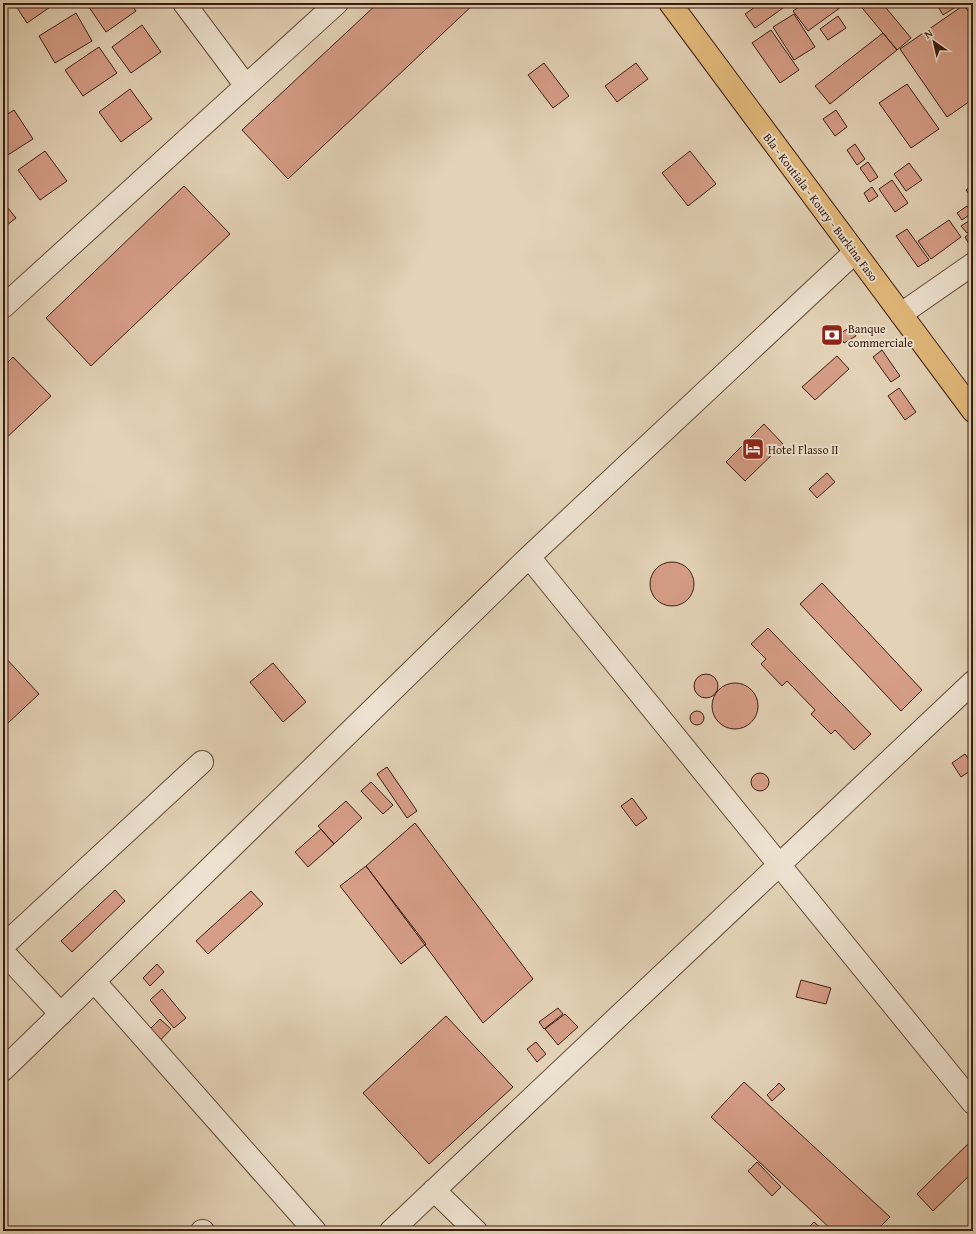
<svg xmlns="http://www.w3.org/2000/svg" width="976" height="1234" viewBox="0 0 976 1234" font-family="'Gentium Book Plus',serif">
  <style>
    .building { fill: #d69d87; stroke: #3a1c10 }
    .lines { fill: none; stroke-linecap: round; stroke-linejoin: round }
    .minor-casing { stroke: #644a3a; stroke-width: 24 }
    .major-casing { stroke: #3a1c10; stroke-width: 24 }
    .minor { stroke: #ede2d0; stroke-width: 22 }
    .major { stroke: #e2b97b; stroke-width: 22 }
    .labels { text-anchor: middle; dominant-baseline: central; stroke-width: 4; stroke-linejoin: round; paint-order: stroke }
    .street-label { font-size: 12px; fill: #3a1c10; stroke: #ede2d0 }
    .poi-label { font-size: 12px; fill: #3a1c10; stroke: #ede2d0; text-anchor: start }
  </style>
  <rect width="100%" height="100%" fill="#e3d2b6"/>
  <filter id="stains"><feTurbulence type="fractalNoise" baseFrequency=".005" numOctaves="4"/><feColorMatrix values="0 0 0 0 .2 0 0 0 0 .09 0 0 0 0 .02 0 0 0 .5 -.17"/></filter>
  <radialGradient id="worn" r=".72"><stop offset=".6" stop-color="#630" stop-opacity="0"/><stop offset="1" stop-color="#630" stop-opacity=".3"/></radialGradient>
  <!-- building -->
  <path class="building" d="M 14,3 L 56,3 L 27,23 Z
    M 86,3 L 130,3 L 136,11 L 106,32 Z
    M 378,3 L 475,3 L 288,179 L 242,130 Z
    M 761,3 L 790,3 L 755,28 L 745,14 Z
    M 805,3 L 838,3 L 841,7 L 808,31 L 793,11 Z
    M 858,3 L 882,3 L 911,38 L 897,50 Z
    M 936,3 L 962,3 L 943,15 Z
    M 964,5 L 973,18 L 973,99 L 947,117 L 900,49 Z
    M 76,13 L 92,41 L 55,63 L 39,36 Z
    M 794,14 L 815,47 L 794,60 L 773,27 Z
    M 838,16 L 846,28 L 828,40 L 820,29 Z
    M 142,25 L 161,52 L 131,73 L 112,47 Z
    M 771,30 L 799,70 L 780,83 L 752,43 Z
    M 883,33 L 897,50 L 830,104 L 815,86 Z
    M 99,47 L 117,73 L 83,96 L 65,70 Z
    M 544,63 L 569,96 L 553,108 L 528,75 Z
    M 636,63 L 648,79 L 617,102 L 605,86 Z
    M 907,84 L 939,129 L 911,148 L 879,103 Z
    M 130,89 L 152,119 L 121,142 L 99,112 Z
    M 14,110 L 33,139 L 3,158 L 3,117 Z
    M 836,110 L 847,127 L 835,136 L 823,119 Z
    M 855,144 L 865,159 L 857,165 L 847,150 Z
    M 45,151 L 67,181 L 40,200 L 18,170 Z
    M 690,151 L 716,184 L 688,206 L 662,173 Z
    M 868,162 L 878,177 L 870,182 L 860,168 Z
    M 909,163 L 922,180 L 906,191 L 894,174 Z
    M 892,180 L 908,203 L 895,212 L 879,189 Z
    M 973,185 L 973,200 L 966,190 Z
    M 184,186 L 230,234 L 91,366 L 46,318 Z
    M 872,187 L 878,196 L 869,202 L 864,193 Z
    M 3,202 L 16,218 L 3,228 Z
    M 967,206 L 972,213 L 962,220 L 957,213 Z
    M 973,218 L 973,228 L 967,233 L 961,226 Z
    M 949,220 L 961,237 L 931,259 L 918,241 Z
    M 907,229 L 929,260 L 918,267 L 896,236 Z
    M 973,231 L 973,241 L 969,244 L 965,237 Z
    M 851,327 L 856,336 L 844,343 L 839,334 Z
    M 882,350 L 900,376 L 891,382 L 873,357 Z
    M 837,356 L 849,369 L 815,400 L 802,387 Z
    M 13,357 L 51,396 L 3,441 L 3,367 Z
    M 899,388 L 916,412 L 905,420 L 888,396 Z
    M 764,424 L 783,444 L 745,481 L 726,462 Z
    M 827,473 L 835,482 L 817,498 L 809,489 Z
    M650 584a22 22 0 1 1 44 0a22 22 0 1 1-44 0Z
    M 822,583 L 922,690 L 901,711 L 800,604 Z
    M 768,628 L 871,734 L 854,750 L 835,730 L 831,734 L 811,714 L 815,710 L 787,681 L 782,686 L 761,664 L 766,659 L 751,644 Z
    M 3,655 L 39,694 L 7,724 L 3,720 Z
    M 273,663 L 306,702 L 283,722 L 250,682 Z
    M694 686a12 12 0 1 1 24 0a12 12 0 1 1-24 0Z
    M712 706a23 23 0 1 1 46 0a23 23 0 1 1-46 0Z
    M690 718a7 7 0 1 1 14 0a7 7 0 1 1-14 0Z
    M 965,754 L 973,765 L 973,769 L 961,777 L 952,763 Z
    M 387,767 L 417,811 L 407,818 L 377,774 Z
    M751 782a9 9 0 1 1 18 0a9 9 0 1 1-18 0Z
    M 371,782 L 393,805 L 383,814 L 361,791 Z
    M 632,798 L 647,818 L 636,826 L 621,806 Z
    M 346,801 L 362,818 L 334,844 L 318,826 Z
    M 415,823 L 533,979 L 483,1023 L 366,866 Z
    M 321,829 L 334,844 L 308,867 L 295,852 Z
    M 366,866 L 426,944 L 401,964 L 340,886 Z
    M 115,890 L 125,901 L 72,952 L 61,941 Z
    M 251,891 L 263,904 L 208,954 L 196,941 Z
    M 157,964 L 164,972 L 150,986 L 143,978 Z
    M 801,980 L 831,988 L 826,1004 L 796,997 Z
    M 162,989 L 186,1018 L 174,1028 L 150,1000 Z
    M 558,1008 L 563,1014 L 544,1029 L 539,1022 Z
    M 565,1014 L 578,1027 L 558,1045 L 545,1029 Z
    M 446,1016 L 513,1087 L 429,1164 L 363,1093 Z
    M 160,1019 L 171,1029 L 154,1047 L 143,1036 Z
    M 536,1042 L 546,1054 L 537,1062 L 527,1049 Z
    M 744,1082 L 890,1217 L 876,1231 L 833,1231 L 711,1117 Z
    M 779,1083 L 785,1089 L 772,1101 L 767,1095 Z
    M 973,1139 L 973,1172 L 933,1211 L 917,1194 Z
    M 757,1162 L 781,1187 L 772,1196 L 748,1171 Z
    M 814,1222 L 824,1231 L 805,1231 Z"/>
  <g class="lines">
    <!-- minor casing -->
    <g class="minor-casing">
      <path id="minor" d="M 184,3 L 246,86
        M 3,307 L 337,3
        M 901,314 L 973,264
        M 529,557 L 973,1103
        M 3,946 L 202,762
        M 3,952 L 61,1014
        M 94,981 L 315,1231
        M 3,1070 L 529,557 L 855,252
        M 434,1190 L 476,1231
        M 202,1231 L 203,1231
        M 391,1231 L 973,682"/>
    </g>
    <!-- major casing -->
    <g class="major-casing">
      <path id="major" d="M 670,3 L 973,411"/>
    </g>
    <!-- minor -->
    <use href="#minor" class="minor"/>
    <!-- major -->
    <use href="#major" class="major"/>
  </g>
  <!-- icons -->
  <defs>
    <g id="bank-square" transform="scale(1.15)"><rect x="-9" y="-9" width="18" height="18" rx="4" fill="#8f2418" stroke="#ede2d0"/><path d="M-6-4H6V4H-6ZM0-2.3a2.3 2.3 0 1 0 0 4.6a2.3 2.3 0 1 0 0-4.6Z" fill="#fff"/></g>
    <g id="hotel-square" transform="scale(1.15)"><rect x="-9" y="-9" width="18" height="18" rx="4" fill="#8f2418" stroke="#ede2d0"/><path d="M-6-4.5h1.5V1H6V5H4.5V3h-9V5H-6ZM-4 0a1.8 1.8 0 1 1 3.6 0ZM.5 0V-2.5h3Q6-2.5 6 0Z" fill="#fff"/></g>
  </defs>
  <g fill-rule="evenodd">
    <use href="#bank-square" x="832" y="335"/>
    <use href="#hotel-square" x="753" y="449"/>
  </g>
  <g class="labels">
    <!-- street labels -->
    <g class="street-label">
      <text transform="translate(821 207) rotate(53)">Bla - Koutiala - Koury - Burkina Faso</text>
    </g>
    <!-- poi labels -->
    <g class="poi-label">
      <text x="848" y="328">Banque<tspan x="848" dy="14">commerciale</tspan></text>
      <text x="768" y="449">Hotel Flasso II</text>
    </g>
  </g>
  <!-- margin -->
  <rect width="976" height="1234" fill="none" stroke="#e3d2b6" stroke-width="16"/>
  <rect x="4" y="4" width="968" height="1226" fill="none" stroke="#3a1c10" stroke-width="2"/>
  <rect x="8" y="8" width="960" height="1218" fill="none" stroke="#3a1c10"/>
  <!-- north arrow -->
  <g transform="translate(934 42) rotate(326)" stroke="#ede2d0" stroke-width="3" paint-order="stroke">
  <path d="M0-3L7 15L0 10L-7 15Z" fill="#3a1c10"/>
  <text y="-6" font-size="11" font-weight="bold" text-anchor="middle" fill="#3a1c10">N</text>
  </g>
  <rect width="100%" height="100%" filter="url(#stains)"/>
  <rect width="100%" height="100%" fill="url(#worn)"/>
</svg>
